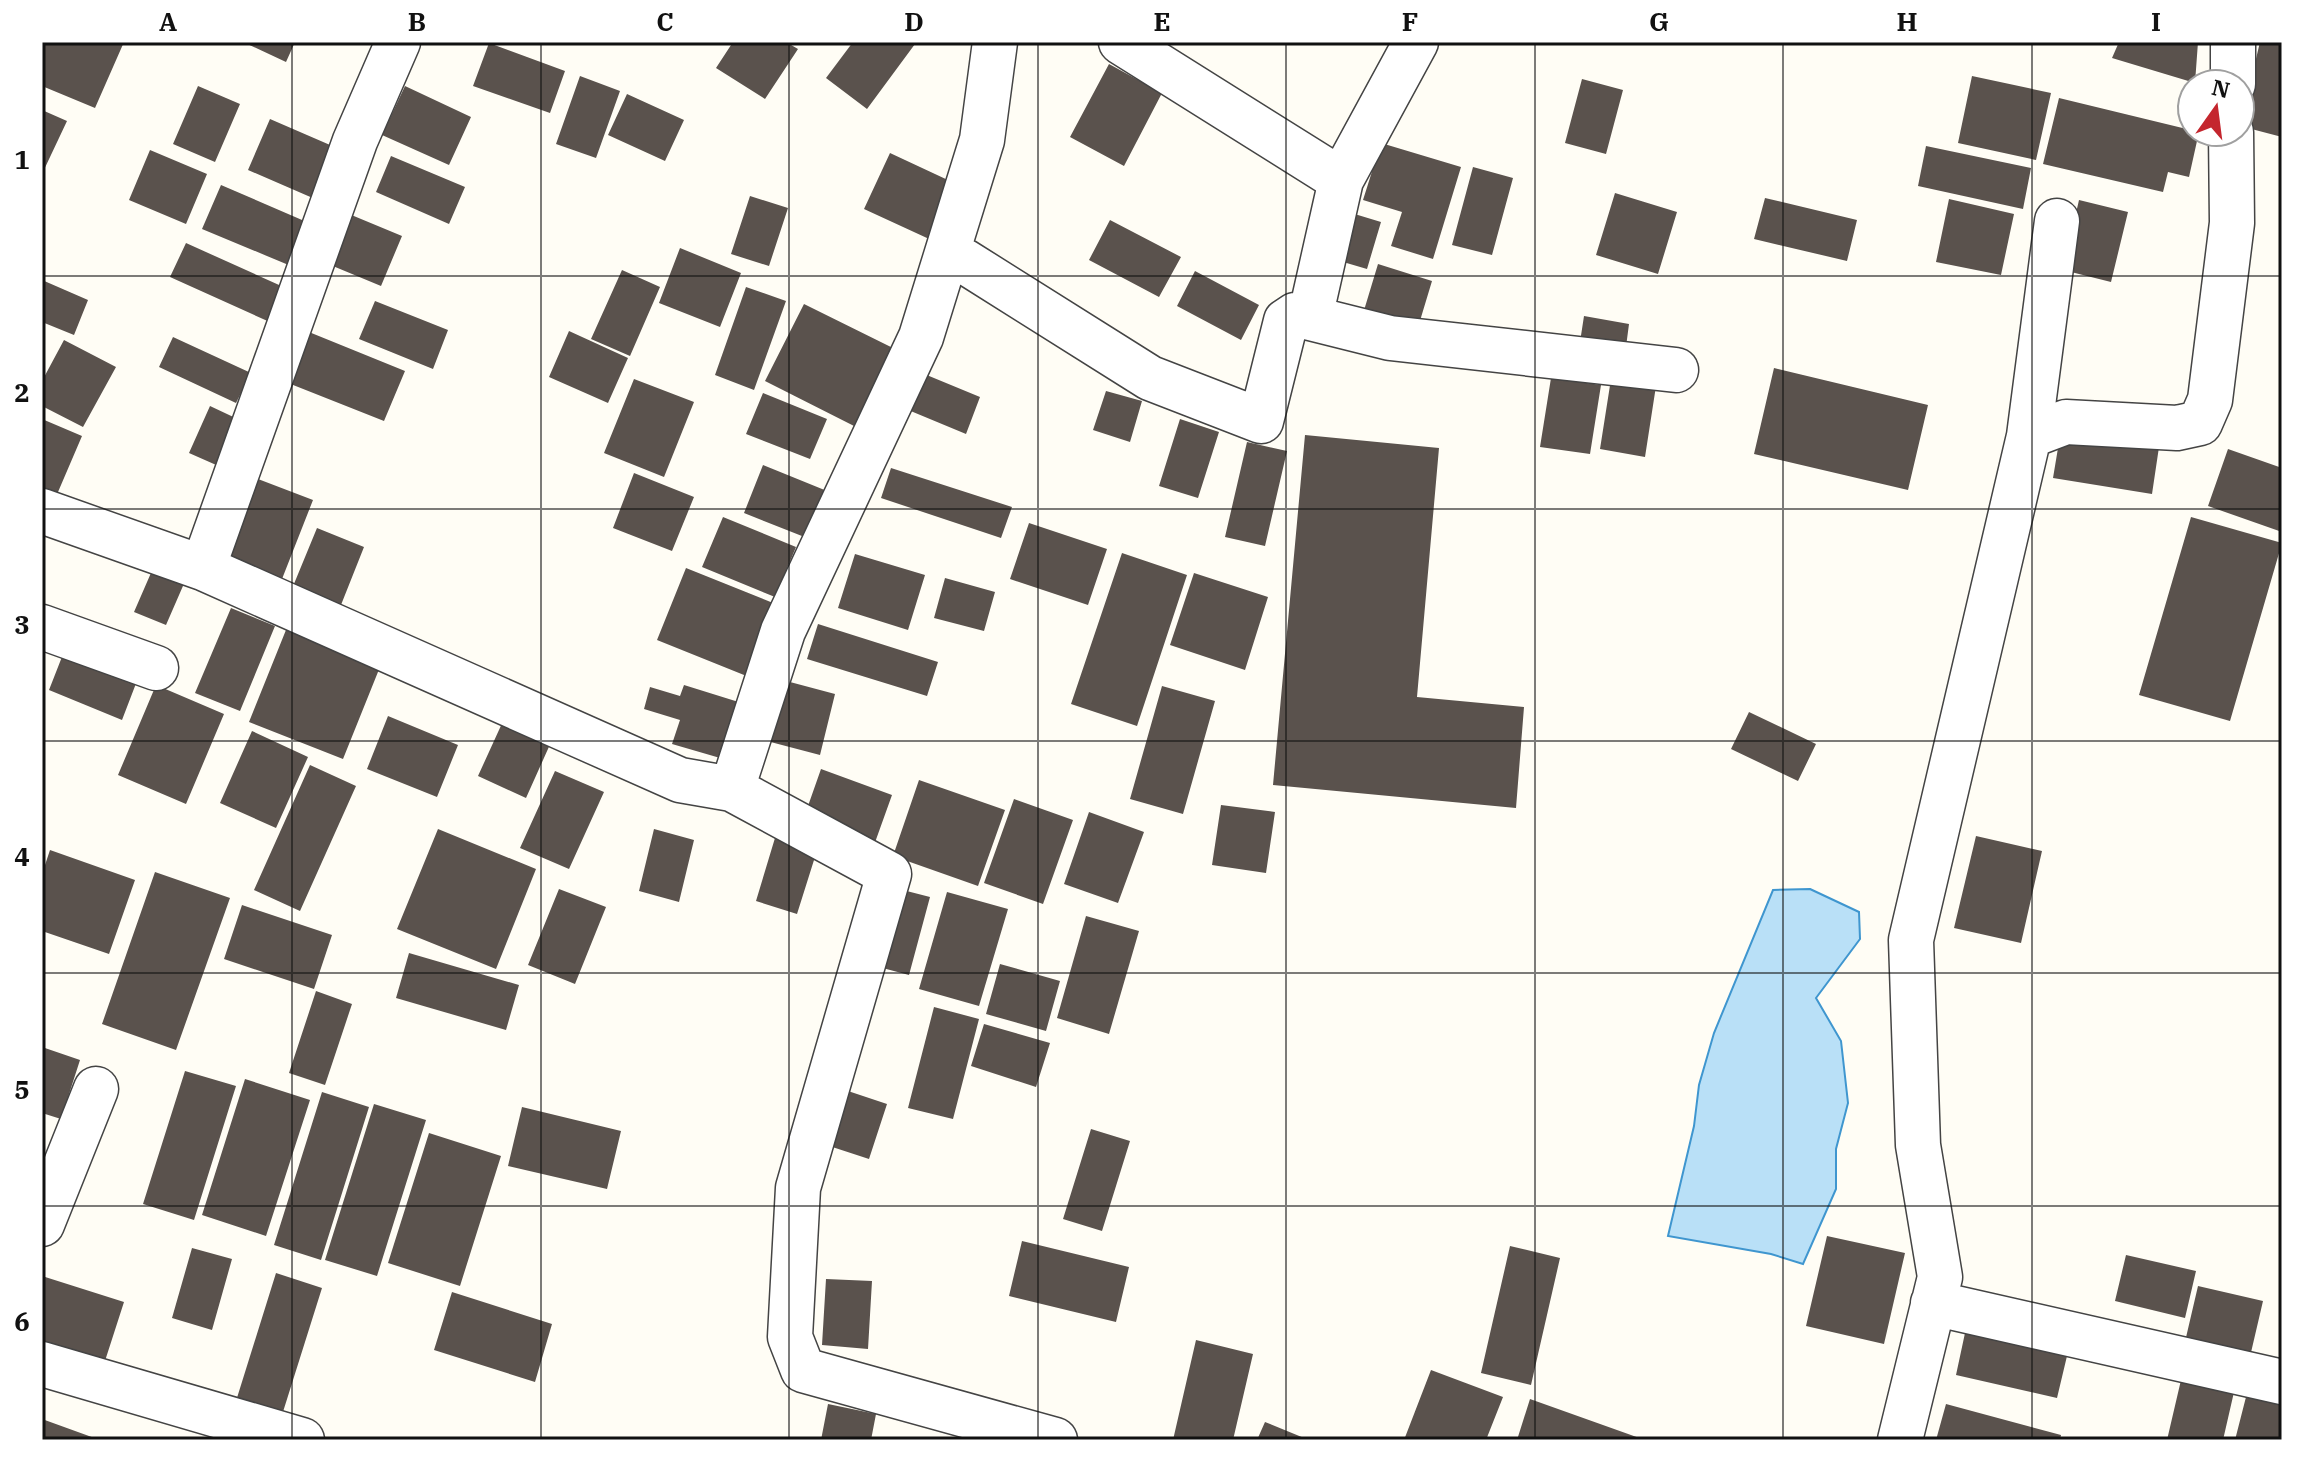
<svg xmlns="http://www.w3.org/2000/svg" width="2324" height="1482" viewBox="0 0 2324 1482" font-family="'IBM Plex Serif',serif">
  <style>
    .water { fill: #b9e0f7; stroke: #3f96cf; stroke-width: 2 }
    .building { fill: #5a524d }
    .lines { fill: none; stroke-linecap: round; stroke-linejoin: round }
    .minor-casing { stroke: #444; stroke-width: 47 }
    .minor { stroke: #fff; stroke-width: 44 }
    .grid { fill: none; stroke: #111; stroke-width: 2; stroke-opacity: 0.55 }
    .neatline { fill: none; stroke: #111; stroke-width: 3 }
    .grid-label { font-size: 26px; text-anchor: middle; font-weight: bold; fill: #111 }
  </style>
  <rect width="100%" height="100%" fill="#fffdf5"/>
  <!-- water -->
  <path class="water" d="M 1810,889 L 1859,912 L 1860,939 L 1816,998 L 1841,1041 L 1848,1103 L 1836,1149 L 1836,1189 L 1803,1264 L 1771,1254 L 1668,1236 L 1694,1126 L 1699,1085 L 1714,1033 L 1773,890 Z"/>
  <!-- building -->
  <path class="building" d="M 45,42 L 124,42 L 95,108 L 42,86 Z
    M 243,42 L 295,42 L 286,62 Z
    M 733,42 L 786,42 L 798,49 L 765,99 L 716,68 Z
    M 853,42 L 915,44 L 867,109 L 826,78 Z
    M 2119,42 L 2198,42 L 2195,83 L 2112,58 Z
    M 2260,42 L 2282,43 L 2282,137 L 2240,126 Z
    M 489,43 L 565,71 L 550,113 L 473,86 Z
    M 1109,64 L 1162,93 L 1124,166 L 1070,137 Z
    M 580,76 L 620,91 L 596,158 L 556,144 Z
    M 1972,76 L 2051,93 L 2036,160 L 1958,143 Z
    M 1582,79 L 1623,90 L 1606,154 L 1565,143 Z
    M 198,86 L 240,104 L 215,162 L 173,144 Z
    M 405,86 L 471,117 L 449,165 L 382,135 Z
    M 627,94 L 684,120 L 665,161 L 608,135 Z
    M 2059,98 L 2199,132 L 2189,177 L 2168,172 L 2163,192 L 2043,164 Z
    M 42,110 L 67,121 L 42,174 Z
    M 270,119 L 337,148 L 315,199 L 248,170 Z
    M 1381,143 L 1461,167 L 1433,259 L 1391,246 L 1402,212 L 1363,200 Z
    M 1926,146 L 2031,168 L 2023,209 L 1918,186 Z
    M 150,150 L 207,174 L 186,224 L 129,200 Z
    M 890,153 L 965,188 L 940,244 L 864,209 Z
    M 391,156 L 465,187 L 449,224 L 376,192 Z
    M 1473,167 L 1513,178 L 1492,255 L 1452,245 Z
    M 221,185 L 309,223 L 291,266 L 202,229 Z
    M 1615,193 L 1677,212 L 1658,274 L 1596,255 Z
    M 750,196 L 788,208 L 769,266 L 731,254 Z
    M 1765,198 L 1857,220 L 1847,261 L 1754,239 Z
    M 1949,199 L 2014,214 L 2001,275 L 1936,262 Z
    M 2079,200 L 2128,212 L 2111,282 L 2063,270 Z
    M 1348,212 L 1381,222 L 1367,269 L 1333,259 Z
    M 349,214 L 402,236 L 381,286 L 328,264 Z
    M 1110,220 L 1181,257 L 1159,297 L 1089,260 Z
    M 186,243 L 288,289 L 272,323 L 170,277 Z
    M 680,248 L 741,273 L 720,327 L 659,303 Z
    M 1378,264 L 1432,281 L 1416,334 L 1362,317 Z
    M 622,270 L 660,287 L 630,356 L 591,339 Z
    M 1195,271 L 1259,305 L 1241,340 L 1177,306 Z
    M 42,280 L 88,300 L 74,335 L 42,322 Z
    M 746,287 L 786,301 L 754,390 L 715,375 Z
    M 375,301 L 448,330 L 433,369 L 359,339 Z
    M 804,304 L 899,351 L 860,429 L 765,381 Z
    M 1584,316 L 1629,324 L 1624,362 L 1578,355 Z
    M 304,330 L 405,371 L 384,421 L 283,381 Z
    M 569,331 L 628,358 L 608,403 L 549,377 Z
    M 173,337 L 251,373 L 236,403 L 159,367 Z
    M 64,340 L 116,367 L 83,427 L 42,406 L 42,381 Z
    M 1774,368 L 1928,405 L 1908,490 L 1754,454 Z
    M 917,371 L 980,397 L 966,434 L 901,407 Z
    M 1551,378 L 1601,385 L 1590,454 L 1540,447 Z
    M 634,379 L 694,402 L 664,477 L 604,453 Z
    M 1611,379 L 1656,386 L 1645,457 L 1600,449 Z
    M 1106,391 L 1142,401 L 1130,442 L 1093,430 Z
    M 763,393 L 827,419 L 810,459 L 746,434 Z
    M 210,406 L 244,422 L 223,468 L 189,453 Z
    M 42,419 L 82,436 L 55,499 L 42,494 Z
    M 1180,419 L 1219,432 L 1198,498 L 1159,486 Z
    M 2061,430 L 2159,447 L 2152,494 L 2053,478 Z
    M 1305,435 L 1439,448 L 1417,697 L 1524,707 L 1516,808 L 1273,785 Z
    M 1247,442 L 1287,451 L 1265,546 L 1225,537 Z
    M 2228,449 L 2282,468 L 2282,532 L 2208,506 Z
    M 763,465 L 827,491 L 807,538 L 744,513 Z
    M 891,468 L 1012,507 L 1001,538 L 881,498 Z
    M 634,473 L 694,497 L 672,551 L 613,528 Z
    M 258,479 L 313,500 L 282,579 L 227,557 Z
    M 723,517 L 796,547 L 775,597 L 702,567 Z
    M 2191,517 L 2282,543 L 2230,721 L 2139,695 Z
    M 1029,523 L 1107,549 L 1088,605 L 1010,579 Z
    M 317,528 L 364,547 L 337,615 L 289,596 Z
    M 1122,553 L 1187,575 L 1137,726 L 1071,704 Z
    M 855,554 L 925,575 L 908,630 L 838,608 Z
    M 154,566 L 186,579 L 166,625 L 134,612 Z
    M 686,568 L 778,605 L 749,677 L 657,640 Z
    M 1194,573 L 1268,597 L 1245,670 L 1170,645 Z
    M 945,578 L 995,592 L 984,631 L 934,618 Z
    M 231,608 L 275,626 L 240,711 L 195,693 Z
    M 292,615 L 386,652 L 343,759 L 249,722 Z
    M 818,624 L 938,662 L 927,696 L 807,659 Z
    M 67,644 L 140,673 L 122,720 L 49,690 Z
    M 775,678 L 835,694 L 820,755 L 759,739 Z
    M 156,685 L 224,714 L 186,804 L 118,775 Z
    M 684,685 L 745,704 L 727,760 L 672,744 L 680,720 L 644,709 L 650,687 L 680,696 Z
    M 1162,686 L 1215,701 L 1183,814 L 1130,799 Z
    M 1749,712 L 1816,744 L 1798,781 L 1731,749 Z
    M 388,716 L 458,745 L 437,797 L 367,769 Z
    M 504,719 L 552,740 L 526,798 L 478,776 Z
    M 252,731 L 308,757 L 276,828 L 220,803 Z
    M 310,765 L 356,786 L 300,911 L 254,890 Z
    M 821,769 L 892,795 L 873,848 L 802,823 Z
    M 555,771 L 604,792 L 569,869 L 520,848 Z
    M 919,780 L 1005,810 L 978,886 L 893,856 Z
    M 1014,799 L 1073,820 L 1043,904 L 984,883 Z
    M 1221,805 L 1275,812 L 1266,873 L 1212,865 Z
    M 1089,812 L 1144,832 L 1118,903 L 1064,884 Z
    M 778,828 L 820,841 L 797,914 L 756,901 Z
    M 438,829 L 536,869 L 496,969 L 397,929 Z
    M 654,829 L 694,840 L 679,902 L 639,891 Z
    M 1976,836 L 2042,851 L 2021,943 L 1954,928 Z
    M 50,850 L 135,880 L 109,954 L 42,931 L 42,874 Z
    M 155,872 L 230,898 L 176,1050 L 102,1024 Z
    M 895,888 L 930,897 L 909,975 L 875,966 Z
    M 559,889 L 606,907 L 575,984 L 528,965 Z
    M 947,892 L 1008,909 L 979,1006 L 919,989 Z
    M 242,905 L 332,935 L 314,989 L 224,959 Z
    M 1086,916 L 1139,931 L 1109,1034 L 1057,1018 Z
    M 409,953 L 519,985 L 506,1030 L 396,998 Z
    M 1000,964 L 1060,981 L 1046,1031 L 986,1014 Z
    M 316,991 L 352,1004 L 325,1085 L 289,1073 Z
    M 934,1007 L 979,1019 L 953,1119 L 908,1108 Z
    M 984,1024 L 1050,1043 L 1036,1087 L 971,1066 Z
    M 42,1047 L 80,1060 L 61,1119 L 42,1113 Z
    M 185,1071 L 236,1086 L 194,1220 L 143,1204 Z
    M 245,1079 L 310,1100 L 266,1236 L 202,1215 Z
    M 833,1086 L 887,1104 L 869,1159 L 814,1141 Z
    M 322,1092 L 369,1107 L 321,1260 L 274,1245 Z
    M 374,1104 L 426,1120 L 377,1276 L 325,1260 Z
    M 522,1107 L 621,1131 L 607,1189 L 508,1166 Z
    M 1091,1129 L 1130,1141 L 1102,1231 L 1063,1219 Z
    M 429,1133 L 501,1156 L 460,1286 L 388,1263 Z
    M 1827,1236 L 1905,1253 L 1884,1344 L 1806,1326 Z
    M 1022,1241 L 1129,1267 L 1116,1322 L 1009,1296 Z
    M 1510,1246 L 1560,1258 L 1531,1385 L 1481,1373 Z
    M 192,1248 L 232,1259 L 212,1330 L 172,1318 Z
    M 2126,1255 L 2196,1271 L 2185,1318 L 2115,1301 Z
    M 276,1273 L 322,1288 L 282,1415 L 236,1401 Z
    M 42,1276 L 124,1302 L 104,1364 L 42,1345 Z
    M 826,1279 L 872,1281 L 868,1349 L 822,1345 Z
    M 2198,1286 L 2263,1301 L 2249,1361 L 2184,1346 Z
    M 452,1292 L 552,1324 L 535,1382 L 434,1350 Z
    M 1965,1333 L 2067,1356 L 2057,1398 L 1956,1375 Z
    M 1196,1340 L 1253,1354 L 1233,1440 L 1173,1440 Z
    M 1431,1370 L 1503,1397 L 1486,1440 L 1404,1440 Z
    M 2181,1380 L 2234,1392 L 2223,1440 L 2167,1440 Z
    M 2246,1397 L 2282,1405 L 2282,1440 L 2235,1440 Z
    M 1530,1399 L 1645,1440 L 1517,1440 Z
    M 828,1404 L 876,1414 L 871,1440 L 821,1440 Z
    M 1946,1404 L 2061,1435 L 2060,1440 L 1936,1440 Z
    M 42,1419 L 100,1440 L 42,1440 Z
    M 1265,1422 L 1309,1440 L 1257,1440 Z"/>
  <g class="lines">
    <!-- minor casing -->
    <g class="minor-casing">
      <path id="minor" d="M 1121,42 L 1341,180
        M 1416,42 L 1341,180 L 1310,318 L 1390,338 L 1676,370
        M 2233,42 L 2233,84
        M 964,261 L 1150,378 L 1261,421 L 1286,321 L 1295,315 L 1310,318
        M 2029,436 L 2066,422 L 2177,428 L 2200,423 L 2210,400 L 2232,223 L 2231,132
        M 42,511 L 203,568 L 680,780 L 732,789 L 889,874 L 798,1188 L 790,1337 L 803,1370 L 1055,1440
        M 203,568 L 355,141 L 398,42
        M 42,627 L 156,668
        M 732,789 L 783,631 L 921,337 L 982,140 L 995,42
        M 42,1224 L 96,1089
        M 1933,1303 L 2282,1382
        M 42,1364 L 302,1440
        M 1900,1440 L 1940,1277 L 1918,1145 L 1911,940 L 2029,436 L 2057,221"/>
    </g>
    <!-- minor -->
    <use href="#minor" class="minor"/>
  </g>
  <!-- grid -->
  <path class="grid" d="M 292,42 L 292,1440M 541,42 L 541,1440M 789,42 L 789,1440M 1038,42 L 1038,1440M 1286,42 L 1286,1440M 1535,42 L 1535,1440M 1783,42 L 1783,1440M 2032,42 L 2032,1440M 42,276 L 2282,276M 42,509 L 2282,509M 42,741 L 2282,741M 42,973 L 2282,973M 42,1206 L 2282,1206"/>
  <!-- border -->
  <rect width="2324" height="1482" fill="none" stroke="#ffffff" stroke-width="88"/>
  <!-- north arrow -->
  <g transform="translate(2216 108) rotate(14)"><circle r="38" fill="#ffffff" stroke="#a0a0a0" stroke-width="2"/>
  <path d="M0-6L14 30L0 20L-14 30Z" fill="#c4262e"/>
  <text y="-12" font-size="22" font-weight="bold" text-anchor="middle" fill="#111111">N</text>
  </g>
  <rect x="44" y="44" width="2236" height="1394" class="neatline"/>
  <g class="grid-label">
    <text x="168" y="31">A</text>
    <text x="417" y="31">B</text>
    <text x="665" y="31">C</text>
    <text x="914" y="31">D</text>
    <text x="1162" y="31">E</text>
    <text x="1410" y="31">F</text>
    <text x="1659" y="31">G</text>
    <text x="1907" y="31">H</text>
    <text x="2156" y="31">I</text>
    <text x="22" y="169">1</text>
    <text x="22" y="402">2</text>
    <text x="22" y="634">3</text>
    <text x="22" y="866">4</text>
    <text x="22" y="1099">5</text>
    <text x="22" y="1331">6</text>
  </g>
</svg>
